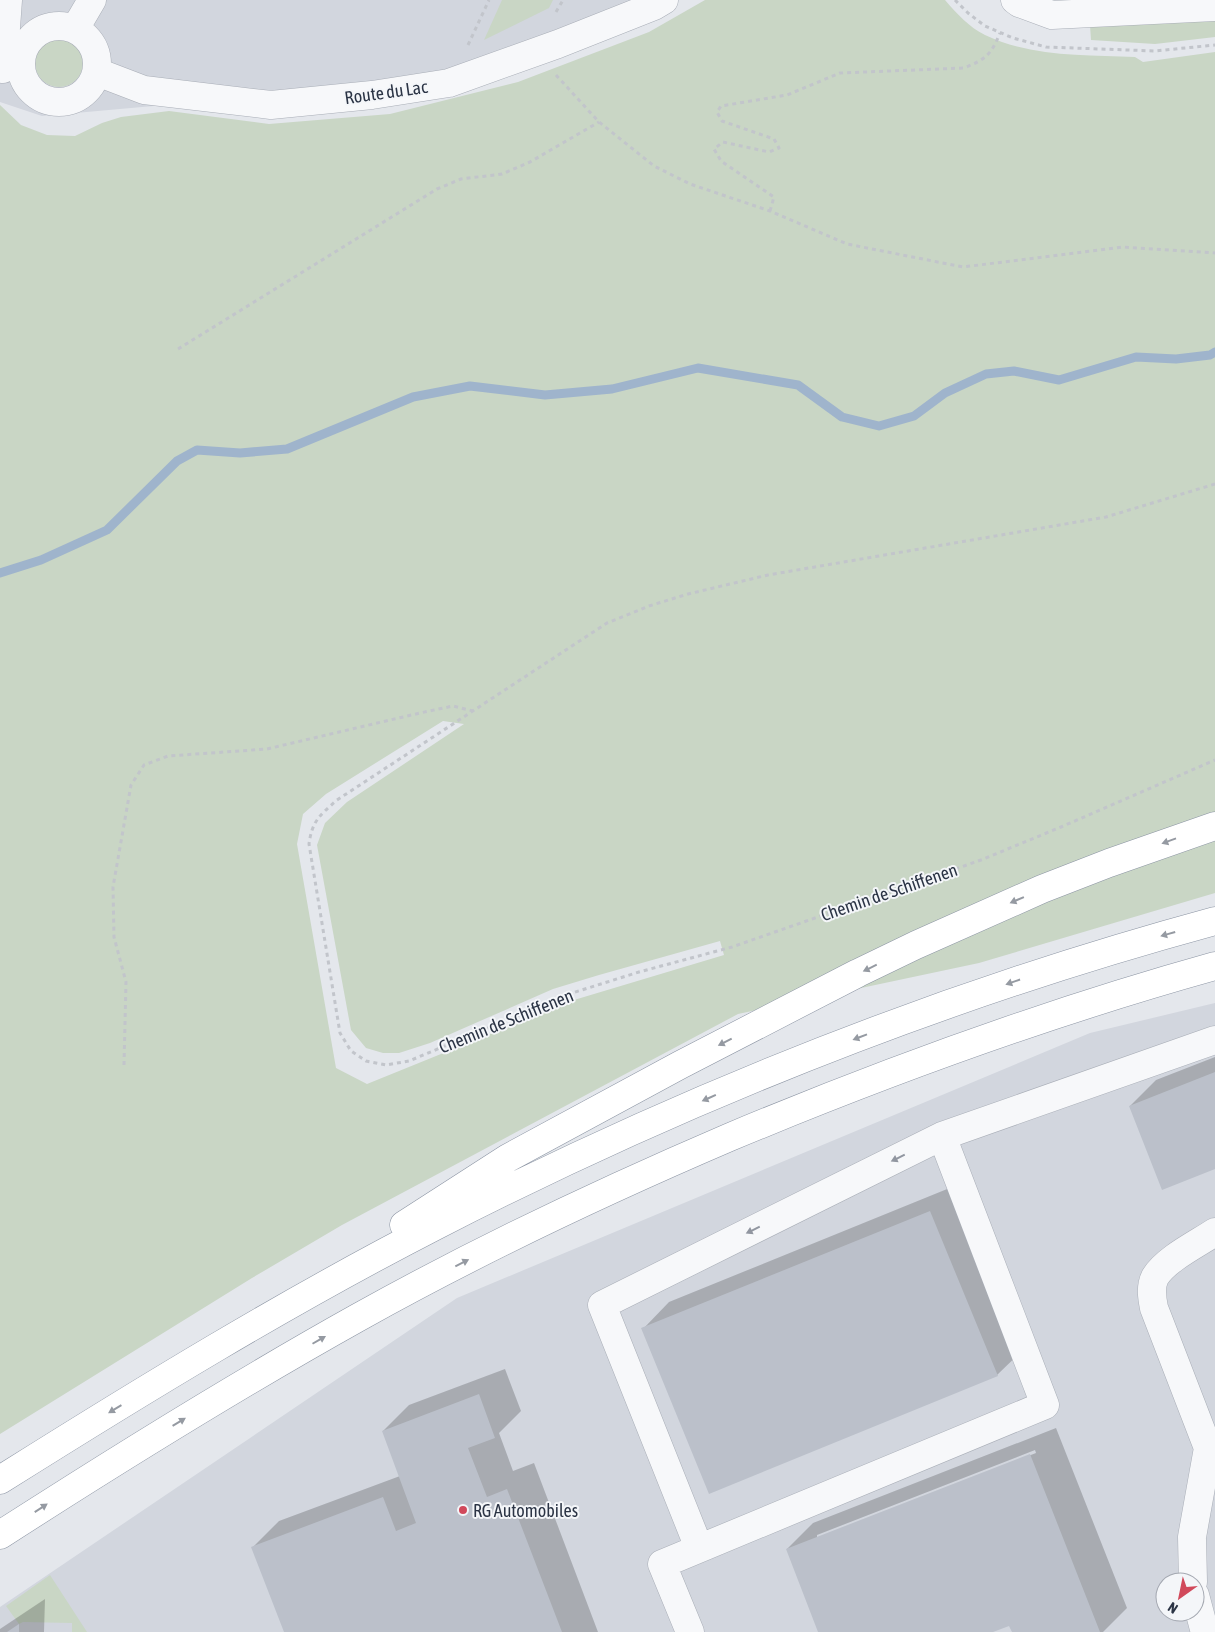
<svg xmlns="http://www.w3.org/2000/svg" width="1215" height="1632" viewBox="0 0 1215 1632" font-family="'Asap Condensed',sans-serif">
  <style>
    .built { fill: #d2d6de; fill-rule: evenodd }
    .green { fill: #c9d6c5; fill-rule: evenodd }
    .shadow { fill: #0003; fill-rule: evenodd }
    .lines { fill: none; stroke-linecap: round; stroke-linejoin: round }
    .stream { stroke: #9fb4cc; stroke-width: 9 }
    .building { fill: #bbc0ca }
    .minor-casing { stroke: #a9aeb7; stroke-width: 29 }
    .highway-casing { stroke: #8b94a3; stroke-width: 29 }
    .path { stroke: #c2c5cb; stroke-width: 3; stroke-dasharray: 4 4; stroke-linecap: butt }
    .minor { stroke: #f7f8fa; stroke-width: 28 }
    .highway { stroke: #fff; stroke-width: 28 }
    .oneway { fill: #959aa2 }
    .oneway2 { fill: #9196a0 }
    .poi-dot { fill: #d1495b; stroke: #f4f6f9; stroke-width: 2 }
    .labels { text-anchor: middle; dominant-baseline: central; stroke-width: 4; stroke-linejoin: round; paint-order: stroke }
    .street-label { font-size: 18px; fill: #2b3445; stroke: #f4f6f9 }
    .poi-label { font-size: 18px; fill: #2b3445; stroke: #f4f6f9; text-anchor: start }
  </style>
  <rect width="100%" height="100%" fill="#e4e7ec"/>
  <!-- built -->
  <path class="built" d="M 0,0 L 648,0 L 440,79 L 264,96 L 42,116 L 0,102 Z
    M 1215,1003 L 1215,1632 L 0,1632 L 0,1607 L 457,1298 L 1090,1033 ZM 1165,1582 L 1195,1582 L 1195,1612 L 1165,1612 Z"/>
  <!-- green -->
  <path class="green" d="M 502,0 L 553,0 L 549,8 L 484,40 Z
    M 705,0 L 945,0 C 957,14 969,27 985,35 C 1031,57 1085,55 1135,57 L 1143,62 L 1215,52 L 1215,893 L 979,963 L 738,1014 L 342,1225 L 252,1278 L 0,1434 L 0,105 L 21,125 L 47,135 L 75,136 L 102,123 L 121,117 L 169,111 L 269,124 L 390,114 L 518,82 L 649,32 ZM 443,721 L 464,724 L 347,802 L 325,823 L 317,845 L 351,1030 L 366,1048 L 383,1053 L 399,1053 L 430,1043 L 553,989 L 599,975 L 720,941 L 724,955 L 574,1000 L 367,1084 L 336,1068 L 297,844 L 303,814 L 326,794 Z
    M 1215,17 L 1215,37 L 1155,44 L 1091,40 L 1090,25 Z
    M35 63a24 24 0 1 1 48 0a24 24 0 1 1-48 0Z
    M 50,1575 L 87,1632 L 72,1632 L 72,1623 L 23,1622 L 19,1624 L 6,1606 Z"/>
  <!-- shadow -->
  <path class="shadow" d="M 1215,1057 L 1215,1168 L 1130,1106 L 1156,1080 Z
    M 957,1185 L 1024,1349 L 997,1375 L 643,1329 L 669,1302 Z
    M 505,1369 L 521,1411 L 499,1433 L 513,1471 L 534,1463 L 598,1632 L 285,1632 L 253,1547 L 279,1521 L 400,1476 L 383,1431 L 409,1405 Z
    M 1056,1428 L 1127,1608 L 1103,1632 L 1013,1632 L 1010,1624 L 990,1632 L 820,1632 L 787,1549 L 813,1523 ZM 1035,1450 L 1036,1453 L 817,1538 L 817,1535 Z
    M 45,1599 L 44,1632 L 0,1632 L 0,1629 Z"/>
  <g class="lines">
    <!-- stream -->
    <path class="stream" d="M 0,573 L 41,560 L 107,530 L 177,461 L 197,450 L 240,453 L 287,449 L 413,397 L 470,386 L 545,395 L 612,389 L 698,368 L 798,385 L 842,417 L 879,426 L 914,416 L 945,393 L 986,374 L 1014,371 L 1059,380 L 1136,357 L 1176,359 L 1210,355 L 1215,352"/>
  </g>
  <!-- building -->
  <path class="building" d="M 1215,1072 L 1215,1169 L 1162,1190 L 1129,1106 Z
    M 930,1211 L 998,1376 L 709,1494 L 641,1328 Z
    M 479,1394 L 495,1438 L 468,1448 L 487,1497 L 507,1489 L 562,1632 L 284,1632 L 251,1547 L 383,1497 L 396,1531 L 416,1523 L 382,1431 Z
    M 1030,1454 L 1100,1632 L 1012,1632 L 1009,1626 L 993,1632 L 818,1632 L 786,1549 Z
    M 19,1624 L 19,1632 L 7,1632 Z"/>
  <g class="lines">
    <!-- minor casing -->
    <g class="minor-casing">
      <path id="minor" d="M 1015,0 L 1019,3 L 1052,15 L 1215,7
        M21 64a38 38 0 1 1 76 0a38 38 0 1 1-76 0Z
        M 75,29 L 92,0
        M 3,69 L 8,0
        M 97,72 L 144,90 L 271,105 L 372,95 L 449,83 L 558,44 L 654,6 L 664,0
        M 699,1548 L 602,1305 L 942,1136 L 1215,1040
        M 1193,1582 L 1192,1537 L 1208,1448 L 1154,1308 C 1152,1298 1150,1287 1155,1277 C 1166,1259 1197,1244 1215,1232
        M 1195,1595 L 1204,1629
        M 690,1632 L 662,1564 L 1045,1405 L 942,1136"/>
    </g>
    <!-- highway casing -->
    <g class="highway-casing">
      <path id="highway" d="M 404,1225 L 508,1158 L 680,1065 L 858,973 L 916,945 L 1042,889 L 1109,863 L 1215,826
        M 0,1480 C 143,1390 287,1302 437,1225 C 685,1098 946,994 1215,921
        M 0,1535 C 118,1459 237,1385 359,1317 C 479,1250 604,1191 730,1137 C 888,1071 1050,1012 1215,966"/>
    </g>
    <!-- path -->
    <path class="path" d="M 955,0 L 968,13 L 985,26 L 1013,38 L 1046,47 L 1155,51 L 1215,45
      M 556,12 L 563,0
      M 468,45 L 489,0
      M 556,75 L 599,122 L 654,166 L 690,184 L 770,211 L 847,244 L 963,267 L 1123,247 L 1215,253
      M 770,211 L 774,197 L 721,161 L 714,149 L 723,142 L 769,152 L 779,148 L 774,139 L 722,121 L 717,112 L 721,106 L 787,95 L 840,73 L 964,68 C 986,59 991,55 1000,33
      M 178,349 L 437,189 L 461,179 L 502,174 L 530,162 L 599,122
      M 1215,484 L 1106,517 L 768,575 L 688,594 L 649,606 L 607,623 L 337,800 C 320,815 312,821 309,844 L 340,1033 L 351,1051 L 366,1061 L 386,1065 L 409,1061 L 569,994 L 639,972 L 732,947 L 981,860 L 1061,827 L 1215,760
      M 124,1065 L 126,982 L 114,937 L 113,887 L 131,785 L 144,765 L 168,756 L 267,749 L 420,713 L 453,706 L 473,711"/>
    <!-- minor -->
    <use href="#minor" class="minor"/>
    <!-- highway -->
    <use href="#highway" class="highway"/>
  </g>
  <!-- one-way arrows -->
  <defs><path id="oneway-solid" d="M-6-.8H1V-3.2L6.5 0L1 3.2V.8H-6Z" transform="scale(1.25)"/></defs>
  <g class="oneway">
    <use href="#oneway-solid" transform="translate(1169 841) rotate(160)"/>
    <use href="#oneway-solid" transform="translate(1017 900) rotate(157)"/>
    <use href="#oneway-solid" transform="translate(1168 934) rotate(164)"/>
    <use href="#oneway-solid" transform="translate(870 968) rotate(154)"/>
    <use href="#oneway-solid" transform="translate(1013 982) rotate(161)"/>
    <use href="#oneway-solid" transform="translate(860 1037) rotate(159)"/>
    <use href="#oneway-solid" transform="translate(725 1042) rotate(153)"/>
    <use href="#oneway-solid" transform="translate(709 1098) rotate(156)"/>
    <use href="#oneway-solid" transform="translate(462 1263) rotate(-27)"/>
    <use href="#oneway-solid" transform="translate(319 1340) rotate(-30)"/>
    <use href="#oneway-solid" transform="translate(115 1409) rotate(149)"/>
    <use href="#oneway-solid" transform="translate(179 1422) rotate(-31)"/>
    <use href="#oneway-solid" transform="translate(41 1508) rotate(-33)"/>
  </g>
  <g class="oneway2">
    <use href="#oneway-solid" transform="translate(898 1158) rotate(154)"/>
    <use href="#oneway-solid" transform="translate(753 1230) rotate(154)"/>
  </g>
  <!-- markers -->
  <circle class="poi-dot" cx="463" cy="1510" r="5"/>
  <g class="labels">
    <!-- street labels -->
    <g class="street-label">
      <text transform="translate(386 92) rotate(-8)">Route du Lac</text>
      <text transform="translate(889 892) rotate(-19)">Chemin de Schiffenen</text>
      <text transform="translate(506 1021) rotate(-22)">Chemin de Schiffenen</text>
    </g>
    <!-- poi labels -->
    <g class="poi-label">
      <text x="473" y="1510">RG Automobiles</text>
    </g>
  </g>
  <!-- north arrow -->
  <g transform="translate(1180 1597) rotate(213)"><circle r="24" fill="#f4f6f9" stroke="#a4a8b1"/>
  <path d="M0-4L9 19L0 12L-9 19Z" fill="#d1495b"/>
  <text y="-8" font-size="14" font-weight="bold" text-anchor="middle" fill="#2b3445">N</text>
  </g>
</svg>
